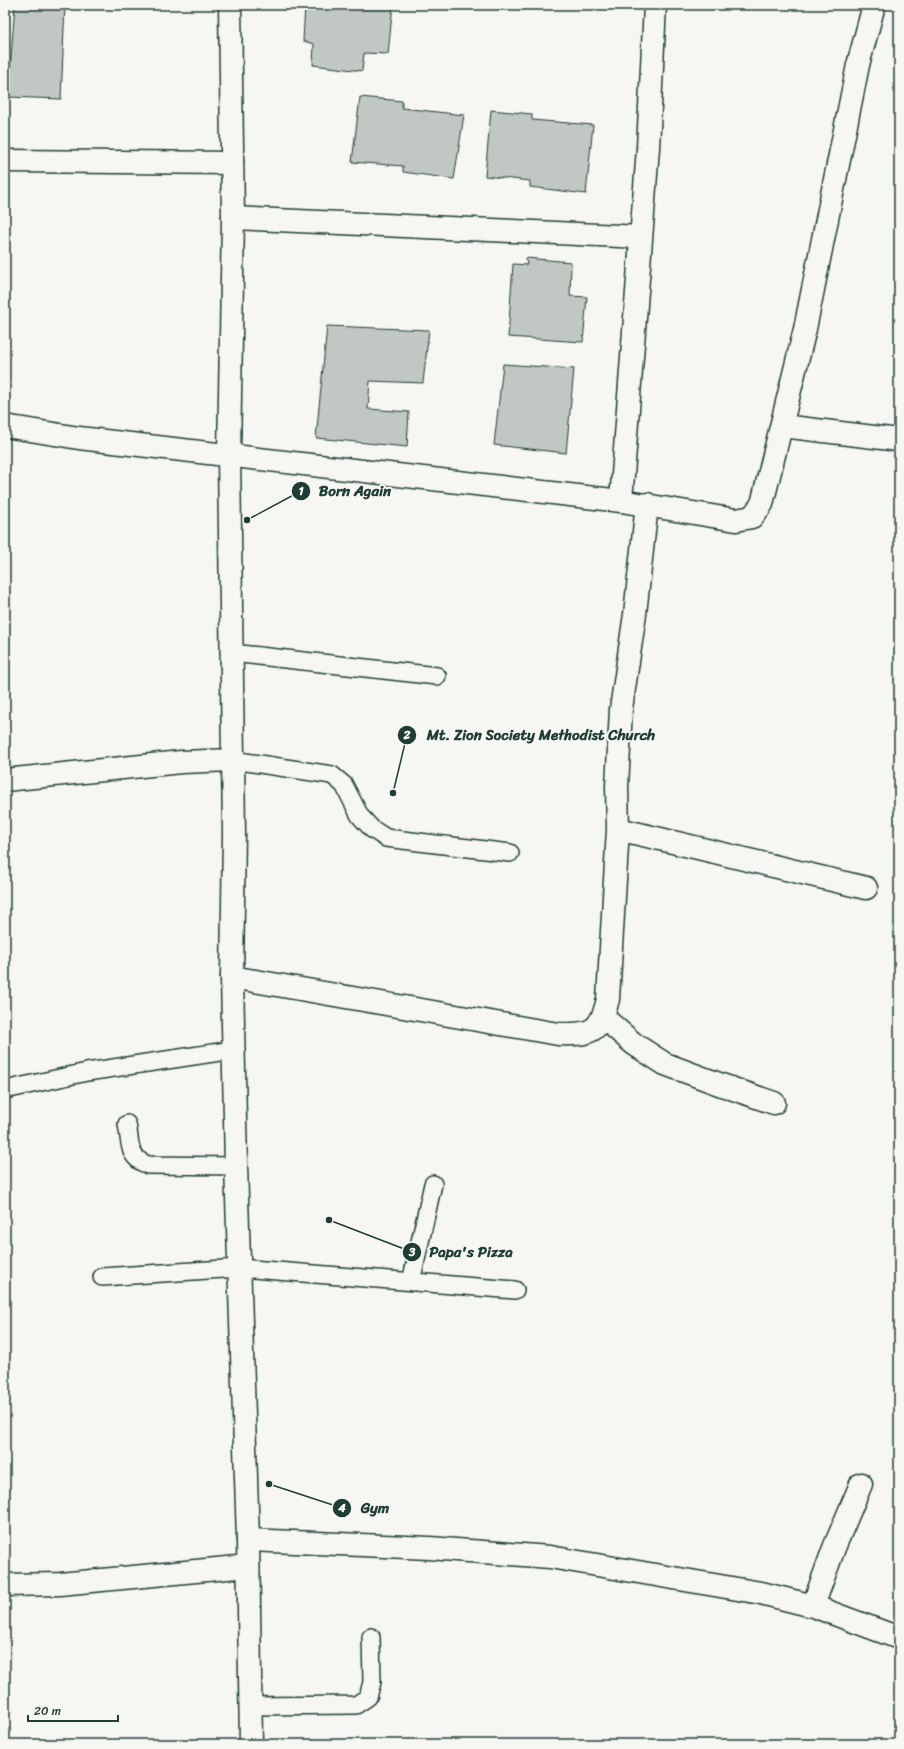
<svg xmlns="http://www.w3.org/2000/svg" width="904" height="1749" viewBox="0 0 904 1749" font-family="Sriracha,sans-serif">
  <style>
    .building { fill: #c1c8c3; stroke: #1f3d34 }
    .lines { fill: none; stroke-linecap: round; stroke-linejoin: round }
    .lane-casing { stroke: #1f3d34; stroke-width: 20 }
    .street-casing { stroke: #1f3d34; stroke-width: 25 }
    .secondary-casing { stroke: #1f3d34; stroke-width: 25 }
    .lane { stroke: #f6f6f2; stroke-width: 17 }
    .street { stroke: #f6f6f2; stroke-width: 22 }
    .secondary { stroke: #f6f6f2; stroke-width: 22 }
    .leader { fill: none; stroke: #1f3d34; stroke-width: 1.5 }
    .callout-dot { fill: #1f3d34; stroke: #f6f6f2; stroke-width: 1.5 }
    .mark-label { font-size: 12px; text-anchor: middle; font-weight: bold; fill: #fff }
    .callout-label { font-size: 15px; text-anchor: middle; font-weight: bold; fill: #1f3d34; stroke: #f6f6f2; stroke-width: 4; stroke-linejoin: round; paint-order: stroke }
  </style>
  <rect width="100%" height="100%" fill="#f6f6f2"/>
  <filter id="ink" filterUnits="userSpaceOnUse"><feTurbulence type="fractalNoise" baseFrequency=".025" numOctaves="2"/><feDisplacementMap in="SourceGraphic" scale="8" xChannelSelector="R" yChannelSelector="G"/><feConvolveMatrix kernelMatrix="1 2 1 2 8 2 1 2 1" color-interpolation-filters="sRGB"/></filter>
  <g filter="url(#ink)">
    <!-- building -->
    <path class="building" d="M 15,5 L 65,5 L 61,99 L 8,97 Z
      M 305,5 L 393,5 L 388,54 L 364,53 L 362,71 L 313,65 L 314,44 L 303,41 Z
      M 360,97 L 402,101 L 402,108 L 464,115 L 454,179 L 403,172 L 403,166 L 352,162 Z
      M 491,110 L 532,114 L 532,120 L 593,125 L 586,194 L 530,187 L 530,181 L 485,176 Z
      M 526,258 L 571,262 L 570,296 L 587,297 L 583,342 L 508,337 L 513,264 L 527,265 Z
      M 327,326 L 429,330 L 423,383 L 370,381 L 368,409 L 409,412 L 407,447 L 316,438 Z
      M 503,364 L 574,369 L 566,453 L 494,445 Z"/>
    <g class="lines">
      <!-- lane casing -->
      <g class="lane-casing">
        <path id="lane" d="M 232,653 L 437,676
          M 233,760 L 332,775 L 344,785 L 360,816 L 372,829 L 386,838 L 510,853
          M 5,1090 L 87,1072 L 233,1050
          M 127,1124 C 131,1144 127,1157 148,1165 L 236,1166
          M 102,1277 L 239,1268 L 515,1290
          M 411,1282 L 433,1184
          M 250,1706 L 356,1705 L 368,1697 L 372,1682 L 371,1637"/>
      </g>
      <!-- street casing -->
      <g class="street-casing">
        <path id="street" d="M 5,161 L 232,163
          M 233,218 L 641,237
          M 5,426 L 79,438 L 621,501 L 736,520 L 752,517 L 762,504 L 805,329 L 858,65 L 874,5
          M 782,426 L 899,440
          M 621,501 L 648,148 L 655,5
          M 5,780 L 181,762 L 233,760
          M 618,829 L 866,888
          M 232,977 L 558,1034 C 591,1035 600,1033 608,999 L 618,829 L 617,787 L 621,709 L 635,614 L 647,504
          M 604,1018 L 634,1044 L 665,1064 L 719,1084 L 774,1103
          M 248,1540 L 429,1548 L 550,1557 L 761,1593 L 813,1606 L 899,1638
          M 5,1585 L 60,1584 L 248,1566
          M 813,1606 L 834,1548 L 861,1484"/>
      </g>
      <!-- secondary casing -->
      <g class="secondary-casing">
        <path id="secondary" d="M 230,5 L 233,218 L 229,456 L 234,833 L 232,977 L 236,1166 L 248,1540 L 251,1744"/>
      </g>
      <!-- lane -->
      <use href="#lane" class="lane"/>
      <!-- street -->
      <use href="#street" class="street"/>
      <!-- secondary -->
      <use href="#secondary" class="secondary"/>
    </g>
  </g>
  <!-- callouts -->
  <path class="leader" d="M247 520L301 491M393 793L407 735M329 1220L412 1252M269 1484L342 1508"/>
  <g class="callout-dot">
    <circle cx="247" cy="520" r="4"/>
    <circle cx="393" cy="793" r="4"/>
    <circle cx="329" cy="1220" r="4"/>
    <circle cx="269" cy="1484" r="4"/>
    <circle cx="301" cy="491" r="10"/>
    <circle cx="407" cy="735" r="10"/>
    <circle cx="412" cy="1252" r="10"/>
    <circle cx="342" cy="1508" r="10"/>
  </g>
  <g class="mark-label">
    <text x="301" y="495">1</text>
    <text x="407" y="739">2</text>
    <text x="412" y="1256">3</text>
    <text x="342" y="1512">4</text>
  </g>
  <g class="callout-label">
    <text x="355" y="496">Born Again</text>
    <text x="541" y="740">Mt. Zion Society Methodist Church</text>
    <text x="471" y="1257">Papa's Pizza</text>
    <text x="375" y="1513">Gym</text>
  </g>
  <!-- margin -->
  <rect width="904" height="1749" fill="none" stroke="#f6f6f2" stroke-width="20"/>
  <rect x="10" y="10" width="884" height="1729" fill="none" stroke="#1f3d34" stroke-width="1.5" filter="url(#ink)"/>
  <!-- scale -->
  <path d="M28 1715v6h90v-6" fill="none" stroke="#1f3d34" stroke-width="2"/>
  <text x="34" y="1715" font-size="12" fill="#1f3d34" stroke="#f6f6f2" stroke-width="3" paint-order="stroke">20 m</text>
</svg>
